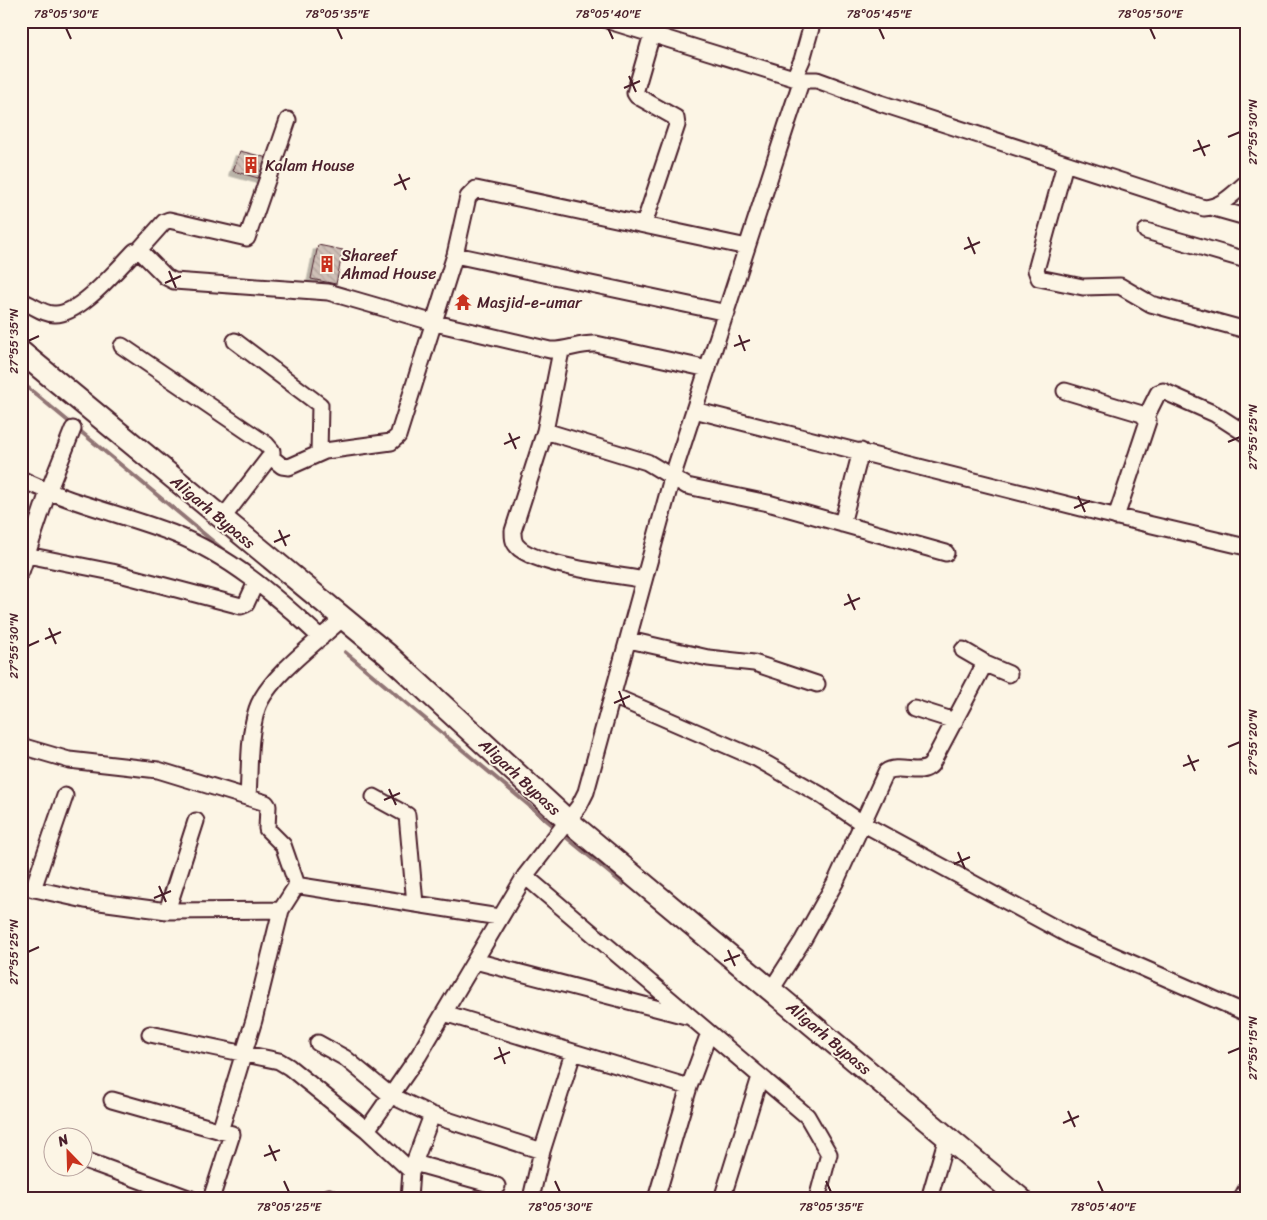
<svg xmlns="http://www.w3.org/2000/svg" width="1267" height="1220" viewBox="0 0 1267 1220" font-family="Sriracha,sans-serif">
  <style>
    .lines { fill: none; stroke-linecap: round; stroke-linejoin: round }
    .stream { stroke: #917474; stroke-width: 4 }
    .building { fill: url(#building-back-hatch); stroke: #4a1f2b; filter: url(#shadow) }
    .minor-casing { stroke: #4a1f2b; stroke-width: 19 }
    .highway-casing { stroke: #4a1f2b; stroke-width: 25 }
    .minor { stroke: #fcf5e5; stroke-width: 15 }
    .highway { stroke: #fcf5e5; stroke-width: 21 }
    .ticks { fill: none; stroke: #4a1f2b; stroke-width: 2 }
    .labels { text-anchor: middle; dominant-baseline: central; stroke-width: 4; stroke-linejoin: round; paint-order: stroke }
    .poi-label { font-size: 16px; fill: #4a1f2b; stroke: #fcf5e5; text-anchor: start }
    .street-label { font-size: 16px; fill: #4a1f2b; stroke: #fcf5e5 }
    .neatline { fill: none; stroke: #4a1f2b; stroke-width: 2 }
    .ticks-label { font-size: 12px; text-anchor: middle; fill: #4a1f2b }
  </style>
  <defs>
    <pattern id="building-back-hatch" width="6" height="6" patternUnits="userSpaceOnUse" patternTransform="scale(1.25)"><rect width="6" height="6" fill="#cfc0b7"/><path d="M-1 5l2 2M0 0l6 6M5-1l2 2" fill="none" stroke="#b3a59e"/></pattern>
    <filter id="shadow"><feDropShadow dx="-4.5" dy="4.5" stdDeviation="0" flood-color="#0004"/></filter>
  </defs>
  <rect width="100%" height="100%" fill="#fcf5e5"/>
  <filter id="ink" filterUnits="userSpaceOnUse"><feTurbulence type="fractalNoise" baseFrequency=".02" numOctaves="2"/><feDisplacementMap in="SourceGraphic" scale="10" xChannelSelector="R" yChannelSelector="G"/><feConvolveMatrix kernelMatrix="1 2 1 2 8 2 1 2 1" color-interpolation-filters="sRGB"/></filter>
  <g filter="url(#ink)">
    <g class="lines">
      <!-- stream -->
      <path class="stream" d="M 21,382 L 227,553
        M 345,652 L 556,828
        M 561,833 L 623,884"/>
    </g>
    <!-- building -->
    <path class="building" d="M 240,151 L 268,158 L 262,179 L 233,171 Z
      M 318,245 L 343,250 L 336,284 L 311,279 Z"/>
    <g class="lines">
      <!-- minor casing -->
      <g class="minor-casing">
        <path id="minor" d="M 609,21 L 803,81
          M 794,78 L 802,60 L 813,21
          M 1065,164 L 1036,270 L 1039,278 L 1083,287 L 1120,286 L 1151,304 L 1246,330
          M 1214,208 L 1246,217
          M 644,224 L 677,125 L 676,118 L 637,96 L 635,93 L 652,34
          M 1146,231 L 1246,260
          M 139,250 L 164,222 L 169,220 L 247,238 L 288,120
          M 455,255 L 727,313
          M 21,301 C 32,304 42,314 54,314 C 79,316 118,268 135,251 L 139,250 L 166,277 L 174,281 L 328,292 L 435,323 L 550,350 C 566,351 580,343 596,344 L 708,369
          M 235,341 L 320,405 L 319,453
          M 122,346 L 266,444 L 272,451 L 272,458
          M 561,351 L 545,431 L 513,531 C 513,537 513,542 517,546 C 532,565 618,575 644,580
          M 1065,391 L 1142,414 L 1148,421 L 1116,517
          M 694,410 L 1101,513 L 1246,547
          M 1146,417 L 1158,393 L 1163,391 L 1215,414 L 1246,434
          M 545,431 L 647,462 L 687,486 L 768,503 L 946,553
          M 21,479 C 69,503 122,514 172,533 C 229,555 276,596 321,638
          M 222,519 L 268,459 L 272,458 L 282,466 L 289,467 L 325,451 L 391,442 L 398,436 L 455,255 L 468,197 L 476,189 L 747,247
          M 842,524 L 861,451
          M 27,555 L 112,572 L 241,606 L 246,604 L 256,582
          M 21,572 L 48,492 L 73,429
          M 629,640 L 708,658 L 754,663 L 817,684
          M 983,663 L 1009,674
          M 613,696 L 756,758 L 819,794 L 862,823 L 1072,937 L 1246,1013
          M 914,708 L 955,721
          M 21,746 L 69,760 L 158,770 L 266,803 L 268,806 L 267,829 L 283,845 L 297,885
          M 248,797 C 250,768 248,737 257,709 C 267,678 318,641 343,618
          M 374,797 L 407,815 L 415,904
          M 525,876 L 807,1116 L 829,1154 L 817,1199
          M 21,886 L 85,900 L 167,911 L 281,910 L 295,888 L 301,886 L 499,917
          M 33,889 L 65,796
          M 167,911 L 196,821
          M 475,961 L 686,1016
          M 771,990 L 803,940 L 836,881 L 886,772 C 898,763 920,777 931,765 L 984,665 L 982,661 L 963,650
          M 444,1013 L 689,1087
          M 150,1034 L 279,1061 L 289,1067 L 367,1130 L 411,1171 L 409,1199
          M 318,1043 L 345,1058 L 390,1095 L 432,1115 L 542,1151
          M 112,1100 L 232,1134 L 211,1199
          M 367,1130 L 419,1055 L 525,876 L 579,806 L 586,792 L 672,478 L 786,127 L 800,85 L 804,80 L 817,80 L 880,103 L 1204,208 C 1222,207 1233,194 1246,183
          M 220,1131 L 254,1020 L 281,910
          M 82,1159 L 191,1199
          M 414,1163 L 497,1186
          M 411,1171 L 432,1115
          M 532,1194 L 542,1151 L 573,1053
          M 328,1199 L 329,1197
          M 656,1199 L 689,1087 L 709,1033
          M 722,1199 L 760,1077
          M 929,1199 L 947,1137
          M 1241,1199 L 1246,1190"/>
      </g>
      <!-- highway casing -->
      <g class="highway-casing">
        <path id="highway" d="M 21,352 L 388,655 L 567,820 L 1021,1199"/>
      </g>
      <!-- minor -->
      <use href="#minor" class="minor"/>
      <!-- highway -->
      <use href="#highway" class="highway"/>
    </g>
  </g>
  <!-- ticks -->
  <path class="ticks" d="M 66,28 L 71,39M 337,28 L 342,39M 608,28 L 613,39M 879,28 L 884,39M 1150,28 L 1155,39M 629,76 L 636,92M 624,88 L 640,81M 1228,137 L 1240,132M 1198,140 L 1205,156M 1193,151 L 1210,145M 399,174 L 406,190M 394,185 L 410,178M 968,237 L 975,254M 964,249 L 980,242M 169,271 L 176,288M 165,283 L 181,276M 739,335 L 745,351M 28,341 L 39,336M 734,346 L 750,340M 509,433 L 516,449M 1228,442 L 1240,437M 504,444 L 520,437M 1078,496 L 1085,512M 1074,508 L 1090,501M 279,530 L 286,546M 274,542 L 290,535M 848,594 L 855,610M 844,605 L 860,598M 49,628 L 56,644M 45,639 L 61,632M 28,646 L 39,641M 619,691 L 625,707M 614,703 L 630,696M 1228,747 L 1240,742M 1188,755 L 1195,771M 1183,766 L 1199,760M 389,789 L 396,805M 384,800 L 400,793M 958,852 L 965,869M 954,864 L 970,857M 159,886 L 166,902M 154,898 L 171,891M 728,950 L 735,966M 28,952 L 39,947M 724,961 L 740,955M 499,1047 L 505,1064M 1228,1053 L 1240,1048M 494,1059 L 510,1052M 1068,1111 L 1075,1127M 1063,1123 L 1079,1116M 269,1145 L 276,1161M 264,1156 L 280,1150M 284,1181 L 289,1192M 555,1181 L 560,1192M 826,1181 L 831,1192M 1098,1181 L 1103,1192"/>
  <!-- icons -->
  <defs>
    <g id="building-bare" transform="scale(1.35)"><path d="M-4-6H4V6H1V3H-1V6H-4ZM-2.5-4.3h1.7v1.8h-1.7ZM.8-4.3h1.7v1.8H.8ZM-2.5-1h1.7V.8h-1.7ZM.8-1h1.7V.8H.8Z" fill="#c8321e" stroke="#fcf5e5" stroke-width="2.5" paint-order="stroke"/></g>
    <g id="temple-bare" transform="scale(1.35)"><path d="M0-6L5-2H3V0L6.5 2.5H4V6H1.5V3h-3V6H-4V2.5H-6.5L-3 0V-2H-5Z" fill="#c8321e" stroke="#fcf5e5" stroke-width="2.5" paint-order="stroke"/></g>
  </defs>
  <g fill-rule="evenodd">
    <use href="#building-bare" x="251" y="165"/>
    <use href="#building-bare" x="327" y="264"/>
    <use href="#temple-bare" x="463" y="302"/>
  </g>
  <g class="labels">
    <!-- poi labels -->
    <g class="poi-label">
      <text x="265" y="165">Kalam House</text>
      <text x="341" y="255">Shareef<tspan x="341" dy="18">Ahmad House</tspan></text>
      <text x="477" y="302">Masjid-e-umar</text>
    </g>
    <!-- street labels -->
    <g class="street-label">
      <text transform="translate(213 512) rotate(40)">Aligarh Bypass</text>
      <text transform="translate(520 777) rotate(43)">Aligarh Bypass</text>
      <text transform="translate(829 1038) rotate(40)">Aligarh Bypass</text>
    </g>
  </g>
  <!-- margin -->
  <rect width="1267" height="1220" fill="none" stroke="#fcf5e5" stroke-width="55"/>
  <!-- north arrow -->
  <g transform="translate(68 1152) rotate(337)"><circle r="24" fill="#fcf5e5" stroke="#b59f9b"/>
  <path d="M0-4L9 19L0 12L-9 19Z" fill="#c8321e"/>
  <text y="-8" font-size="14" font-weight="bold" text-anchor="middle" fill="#4a1f2b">N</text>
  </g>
  <rect x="28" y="28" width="1212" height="1164" class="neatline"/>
  <g class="ticks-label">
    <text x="66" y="18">78°05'30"E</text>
    <text x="337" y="18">78°05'35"E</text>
    <text x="608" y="18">78°05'40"E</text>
    <text x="879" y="18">78°05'45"E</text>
    <text x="1150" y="18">78°05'50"E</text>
    <text transform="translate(1253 132) rotate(-90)" y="4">27°55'30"N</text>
    <text transform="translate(14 341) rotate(-90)" y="4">27°55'35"N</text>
    <text transform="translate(1253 437) rotate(-90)" y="4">27°55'25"N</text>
    <text transform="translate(14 646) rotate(-90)" y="4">27°55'30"N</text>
    <text transform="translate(1253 742) rotate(-90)" y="4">27°55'20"N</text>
    <text transform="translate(14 952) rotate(-90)" y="4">27°55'25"N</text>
    <text transform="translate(1253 1048) rotate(-90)" y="4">27°55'15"N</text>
    <text x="289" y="1211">78°05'25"E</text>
    <text x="560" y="1211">78°05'30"E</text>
    <text x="831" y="1211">78°05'35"E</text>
    <text x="1103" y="1211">78°05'40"E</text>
  </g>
</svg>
